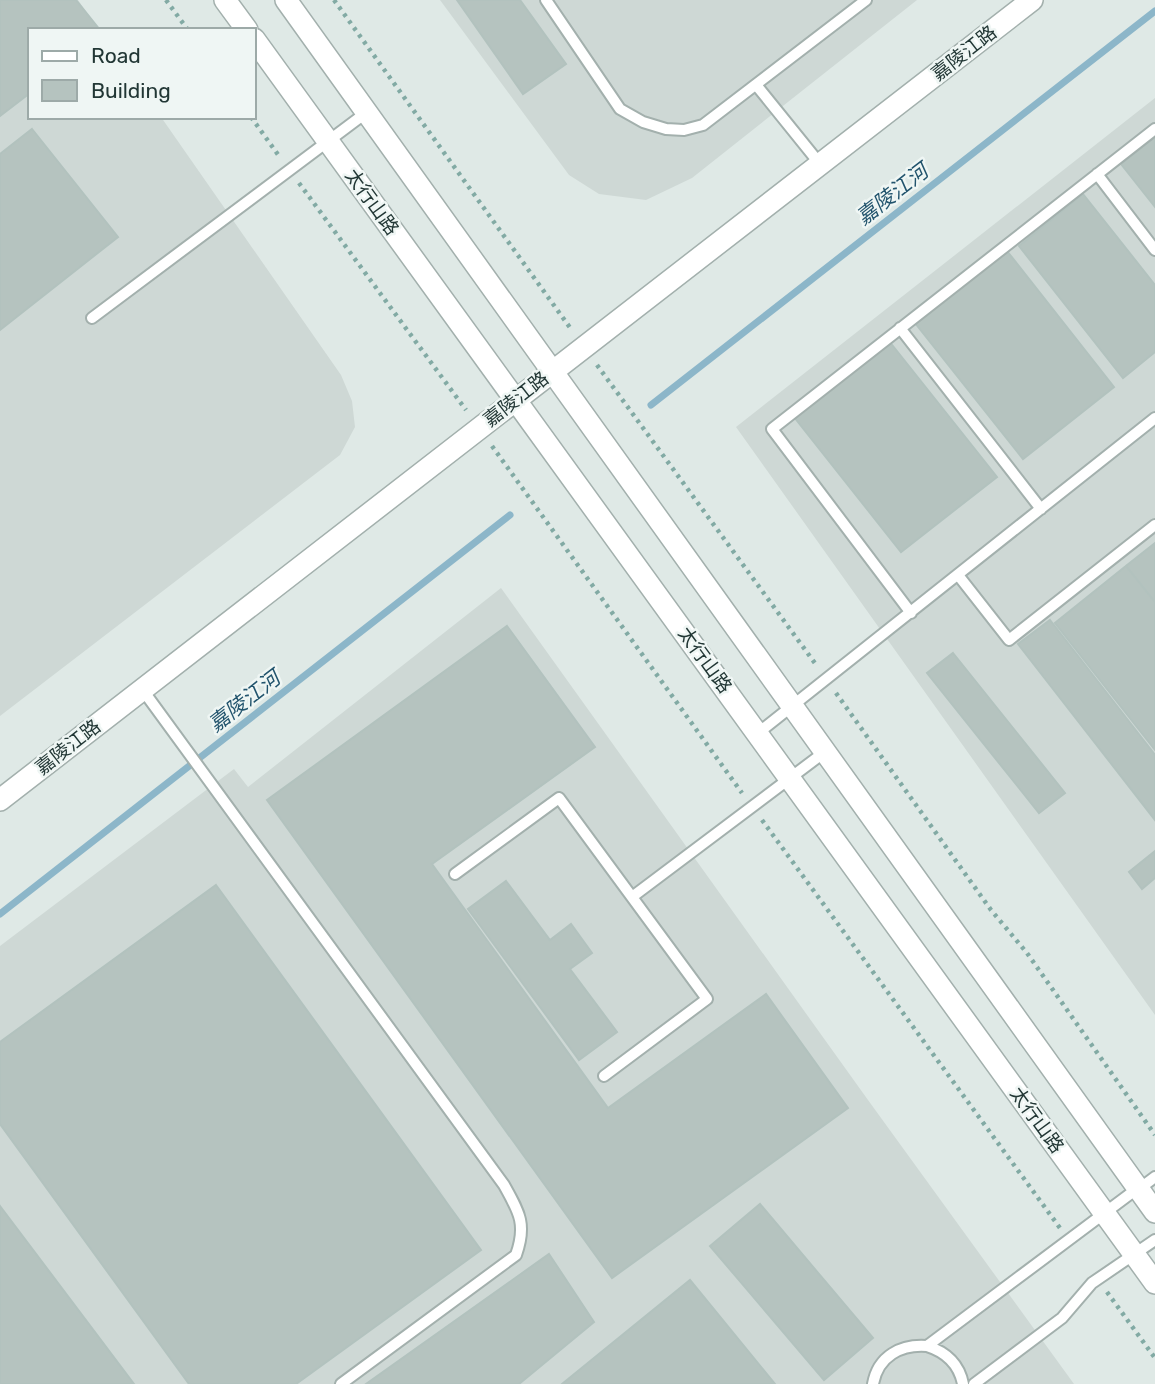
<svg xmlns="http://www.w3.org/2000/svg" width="1155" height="1384" viewBox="0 0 1155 1384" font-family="Rubik,'Noto Sans SC',sans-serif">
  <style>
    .built { fill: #ced8d5 }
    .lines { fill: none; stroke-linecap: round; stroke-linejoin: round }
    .stream { stroke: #8cb6c9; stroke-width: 7 }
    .building { fill: #b5c3bf; stroke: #b2c2be; stroke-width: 2 }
    .service-casing { stroke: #a3b0ad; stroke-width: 14 }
    .tertiary-casing { stroke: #a3b0ad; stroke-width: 24 }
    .path { stroke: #82aaa4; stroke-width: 4.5; stroke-dasharray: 3.5 5; stroke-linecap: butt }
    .service { stroke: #fff; stroke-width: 10 }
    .tertiary { stroke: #fff; stroke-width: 21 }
    .labels { text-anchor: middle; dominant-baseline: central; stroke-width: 5; stroke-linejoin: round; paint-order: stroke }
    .street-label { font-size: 19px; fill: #223735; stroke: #eff6f4 }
    .water-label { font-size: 21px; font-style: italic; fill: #22546d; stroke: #eff6f4 }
  </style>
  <rect width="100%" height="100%" fill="#dfe9e6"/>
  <!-- built -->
  <path class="built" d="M 0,0 L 78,0 L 99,30 L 30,30 L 30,117 L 161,117 L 341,375 L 352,401 L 355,427 L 340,455 L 0,716 Z
    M 440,0 L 917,0 L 692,178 L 646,200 L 599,194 L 569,175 Z
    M 1155,98 L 1155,1015 L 736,427 Z
    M 501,588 L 868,1100 L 1074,1384 L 0,1384 L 0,946 L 234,769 L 248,787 Z"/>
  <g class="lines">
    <!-- stream -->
    <path class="stream" d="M 651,405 L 1155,11
      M 0,914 L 510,515"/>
  </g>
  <!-- building -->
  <path class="building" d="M 0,0 L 76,0 L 100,30 L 30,30 L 30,93 L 0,116 Z
    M 457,0 L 520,0 L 566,64 L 523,94 Z
    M 32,129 L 118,237 L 0,330 L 0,154 Z
    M 1155,137 L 1155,207 L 1121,164 Z
    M 1083,194 L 1155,285 L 1155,352 L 1123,378 L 1019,246 Z
    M 1007,251 L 1114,387 L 1023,459 L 915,323 Z
    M 889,341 L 997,477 L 901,552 L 794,417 Z
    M 1155,543 L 1155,602 L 1126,566 Z
    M 1126,566 L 1155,602 L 1155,750 L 1055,623 Z
    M 1050,620 L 1155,755 L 1155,820 L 1018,644 Z
    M 507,626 L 595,747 L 432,864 L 608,1108 L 766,994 L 848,1108 L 612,1278 L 267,800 Z
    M 953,653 L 1065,793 L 1039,813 L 927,673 Z
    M 1155,851 L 1155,878 L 1142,889 L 1129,872 Z
    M 506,881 L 550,940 L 571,924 L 592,953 L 570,969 L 617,1032 L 579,1060 L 468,909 Z
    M 216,885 L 481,1250 L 296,1384 L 189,1384 L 0,1124 L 0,1042 Z
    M 760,1204 L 873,1338 L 824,1380 L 710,1246 Z
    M 0,1206 L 134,1384 L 0,1384 Z
    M 549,1254 L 594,1322 L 519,1384 L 366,1384 Z
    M 690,1280 L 775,1384 L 562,1384 Z"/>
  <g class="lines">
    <!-- service casing -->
    <g class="service-casing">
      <path id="service" d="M 546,0 L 620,109 L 643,122 L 666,129 L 684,130 L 703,125 L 866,0
        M 757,86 L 820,164
        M 1097,174 L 1155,250
        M 92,318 L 367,112
        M 900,328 L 1041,509
        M 958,575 L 1009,640 L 1155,525
        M 911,613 L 772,429 L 1155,129
        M 142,689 L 504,1185 C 519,1212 527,1224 516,1255 L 341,1384
        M 758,733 L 1155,418
        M 455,874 L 559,798 L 707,999 L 604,1076
        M 632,897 L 826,751
        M 1139,1189 L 1155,1177
        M 927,1346 C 946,1352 959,1364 963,1384
        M 873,1384 C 878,1356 901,1344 927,1346 L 1138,1188
        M 974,1384 L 1062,1318 L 1092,1283 L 1155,1240"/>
    </g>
    <!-- tertiary casing -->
    <g class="tertiary-casing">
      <path id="tertiary" d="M 225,0 L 247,30
        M 286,0 L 1155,1212
        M 254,39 L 1155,1283
        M 0,800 L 1032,0"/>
    </g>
    <!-- path -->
    <path class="path" d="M 166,0 L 188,30
      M 334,0 L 571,329
      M 251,117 L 279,156
      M 299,183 L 466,410
      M 597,365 L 817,666
      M 492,446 L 742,793
      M 836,693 L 991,910 L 1027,953 L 1155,1135
      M 762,820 L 1060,1228
      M 1107,1292 L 1155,1358"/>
    <!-- service -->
    <use href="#service" class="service"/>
    <!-- tertiary -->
    <use href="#tertiary" class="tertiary"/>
  </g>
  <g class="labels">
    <!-- street labels -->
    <g class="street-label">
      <text transform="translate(964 53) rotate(-38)">嘉陵江路</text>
      <text transform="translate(372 202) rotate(54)">太行山路</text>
      <text transform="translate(516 399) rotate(-38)">嘉陵江路</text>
      <text transform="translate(705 660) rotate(54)">太行山路</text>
      <text transform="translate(68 747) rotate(-38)">嘉陵江路</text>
      <text transform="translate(1037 1120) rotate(54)">太行山路</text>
    </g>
    <!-- water labels -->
    <g class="water-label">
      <text transform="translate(892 194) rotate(-38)">嘉陵江河</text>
      <text transform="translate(244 701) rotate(-38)">嘉陵江河</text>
    </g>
  </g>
  <!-- legend -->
  <rect x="28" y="28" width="228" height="91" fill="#eff6f4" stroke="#9daaa8" stroke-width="2"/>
  <rect x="42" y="51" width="35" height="10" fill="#ffffff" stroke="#9daaa8" stroke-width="2"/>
  <text x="91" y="63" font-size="21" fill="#223735">Road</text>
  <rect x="42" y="80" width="35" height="21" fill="#b5c3bf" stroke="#9daaa8" stroke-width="2"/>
  <text x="91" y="98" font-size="21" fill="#223735">Building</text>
</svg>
